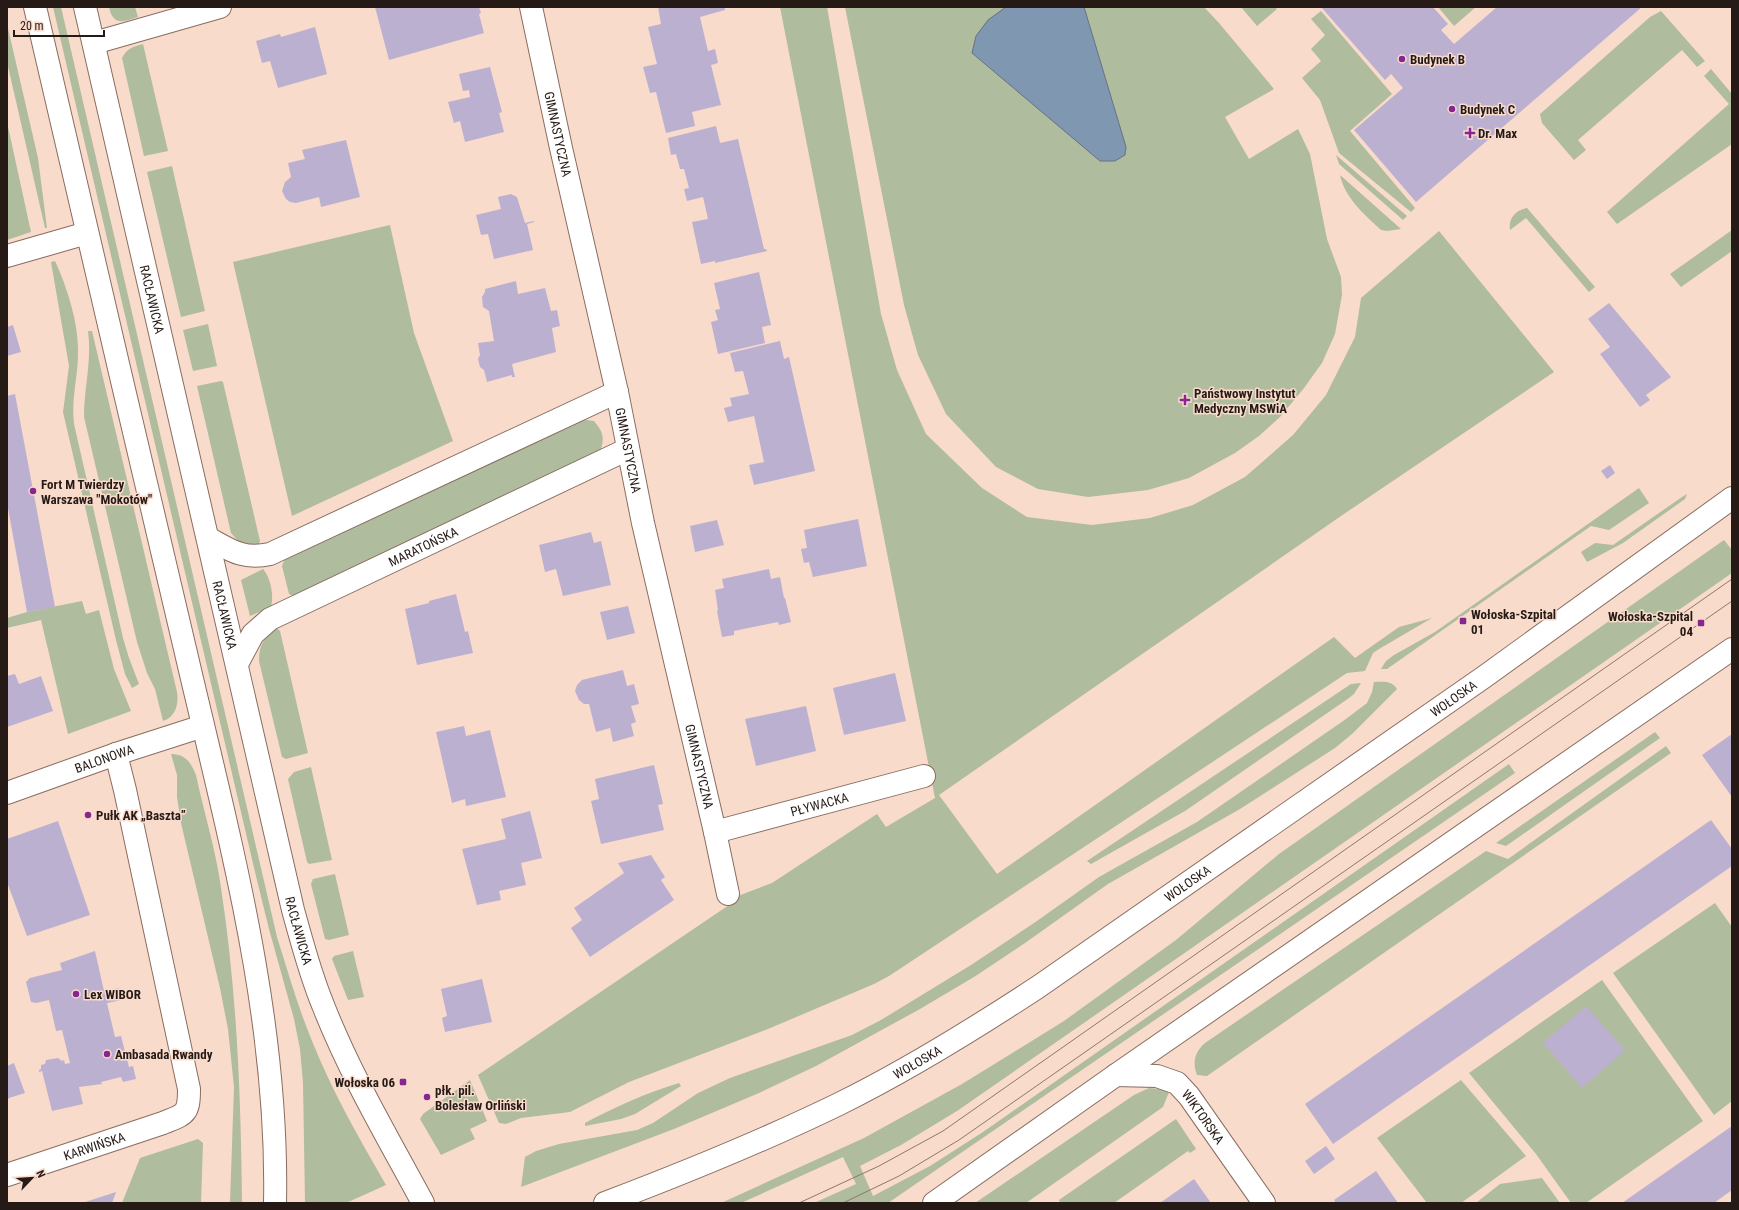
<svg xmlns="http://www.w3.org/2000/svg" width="1739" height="1210" viewBox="0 0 1739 1210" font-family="'Roboto Condensed',sans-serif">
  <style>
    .green { fill: #afbc9d }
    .water { fill: #8097b1; stroke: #657282 }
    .building { fill: #bcb0d0 }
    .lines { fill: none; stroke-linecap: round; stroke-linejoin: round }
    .minor-casing { stroke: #886d60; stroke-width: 24 }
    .secondary-casing { stroke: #886d60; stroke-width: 24 }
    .minor { stroke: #fff; stroke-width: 22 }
    .secondary { stroke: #fff; stroke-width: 22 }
    .tram { stroke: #8c786e; stroke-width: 1 }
    .poi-dot { fill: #862691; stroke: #f9dbcc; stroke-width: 1.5 }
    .labels { text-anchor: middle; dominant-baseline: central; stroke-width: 3; stroke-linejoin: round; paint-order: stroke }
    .poi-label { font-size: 13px; font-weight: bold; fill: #251a15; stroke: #f9dbcc; text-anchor: start }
    .street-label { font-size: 13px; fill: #251a15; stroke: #f9dbcc }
  </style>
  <rect width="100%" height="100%" fill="#f9dbcc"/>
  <!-- green -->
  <path class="green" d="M 53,7 L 61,7 L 277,937 C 288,972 298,1007 312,1041 C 332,1091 359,1138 386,1185 L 346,1203 L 305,1203 L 303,1083 L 300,1049 L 294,1019 L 269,929 L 255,872 Z
    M 109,7 L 135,7 L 138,17 C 123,22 113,26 109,7 Z
    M 780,7 L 827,7 L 881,314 L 897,370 L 926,434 L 982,488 L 1027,517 L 1092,525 L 1150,518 L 1193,505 L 1245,477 L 1293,435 L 1326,395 L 1355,337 L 1361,298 L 1439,231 L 1554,372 L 1341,516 L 939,795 L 997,874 L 1334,637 L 1355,658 L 1399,627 L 1432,618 L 1379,649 L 1373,653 L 1365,671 L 1347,673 L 889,976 L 874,984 L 768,1029 L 629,1082 L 570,1112 L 521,1118 L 506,1124 L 499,1123 L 478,1075 L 729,905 L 738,896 L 772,883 L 877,814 L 886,827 L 935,798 Z
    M 845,7 L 1204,7 L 1219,23 L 1274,89 L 1225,117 L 1249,159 L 1298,129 L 1310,154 L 1327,239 L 1341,277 L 1342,295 L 1335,334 L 1322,363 L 1304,388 L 1280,417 L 1259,436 L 1235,453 L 1189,478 L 1148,490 L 1088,497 L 1038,489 L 996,467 L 946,414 L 918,355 L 904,305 Z
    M 1241,7 L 1275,7 L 1277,9 L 1257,26 Z
    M 1438,7 L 1476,7 L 1454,26 Z
    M 1321,11 L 1392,94 L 1350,131 L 1415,208 L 1411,212 L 1339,153 L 1320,100 L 1302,78 L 1321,61 L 1311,49 L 1325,35 L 1311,19 Z
    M 1661,11 L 1705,61 L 1697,67 L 1682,50 L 1578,140 L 1586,150 L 1574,160 L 1542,123 L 1540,114 L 1650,17 Z
    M 7,24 L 38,158 L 47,228 L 45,228 L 7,62 Z
    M 143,44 L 168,151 L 144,156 L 122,58 C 127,48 133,47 143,44 Z
    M 1711,69 L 1732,94 L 1732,144 L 1617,224 L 1607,212 L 1729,104 L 1704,76 Z
    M 7,122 L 31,232 L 7,240 Z
    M 1336,155 L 1407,216 L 1403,220 L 1339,164 Z
    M 172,166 L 205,311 L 181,317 L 147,172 Z
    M 1340,175 L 1401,229 L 1387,231 L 1381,230 C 1364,214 1345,198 1340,175 Z
    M 1527,208 L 1595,287 L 1589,292 L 1526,218 L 1510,230 C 1508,218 1516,210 1527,208 Z
    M 390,225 L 414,333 L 453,441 L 292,516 L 233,262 Z
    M 1732,230 L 1732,251 L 1681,287 L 1670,274 Z
    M 55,261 C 67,287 79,324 78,353 C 78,378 71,398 74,424 L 123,638 L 129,658 L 139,684 L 132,688 L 125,674 L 116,640 L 63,412 L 69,366 L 51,262 Z
    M 208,324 L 217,366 L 193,371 L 183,330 Z
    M 88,331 L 92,331 L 177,692 C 179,703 176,717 163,721 L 155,689 L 147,673 L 137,642 L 84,417 C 84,387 92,362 88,331 Z
    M 221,381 L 223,382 L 260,541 L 257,548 C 245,546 239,543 231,533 L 197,386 Z
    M 579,419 L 594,421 C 606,435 604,441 598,457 L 296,597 L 289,594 L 282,566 L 286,556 Z
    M 1639,488 L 1649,503 L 1609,530 L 1591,526 L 1387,669 L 1381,669 L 1386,661 L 1394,655 L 1435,632 Z
    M 1687,494 L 1685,499 L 1623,543 L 1587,562 L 1581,552 L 1595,543 L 1613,545 L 1682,497 Z
    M 1724,540 L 1732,550 L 1732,573 L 957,1111 L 901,1145 L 860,1166 L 873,1196 L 930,1166 L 983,1132 L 1509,764 L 1515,773 L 888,1203 L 814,1203 L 856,1184 L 843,1157 L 741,1203 L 721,1203 L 864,1138 L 962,1084 L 1064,1021 L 1176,940 L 1279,854 Z
    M 263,569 C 271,578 274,596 271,607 L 250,616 L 241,580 Z
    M 82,601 L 86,614 L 99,610 L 114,669 L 131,711 L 68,734 L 41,620 L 7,628 L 7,618 L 27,612 Z
    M 277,628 L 280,631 L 308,753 L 286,759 L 282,757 L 259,661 C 259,645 264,637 277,628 Z
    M 1374,682 C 1384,682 1391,680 1397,689 L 1352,734 L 1335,748 L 1240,809 L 1108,884 L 1025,943 L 974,977 L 920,1009 L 816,1066 L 759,1093 L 674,1129 L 521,1187 L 525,1157 L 536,1151 L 559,1144 L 637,1130 L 653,1123 L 698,1093 L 730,1078 L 852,1035 L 881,1020 L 971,965 L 1034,923 L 1099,877 L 1197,822 L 1346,719 L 1367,703 L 1372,692 Z
    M 1361,683 L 1354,694 L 1349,698 L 1185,811 L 1091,864 L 1087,861 L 1351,684 Z
    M 1655,732 L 1660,738 L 1506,846 L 1496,843 Z
    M 1666,746 L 1671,753 L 1207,1076 L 1197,1075 C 1192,1062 1195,1052 1205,1043 L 1486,851 L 1508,859 Z
    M 171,754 C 186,754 191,763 196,775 C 204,813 216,850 221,888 C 237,992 241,1098 242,1203 L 230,1203 L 234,1087 L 228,1029 L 220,988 L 181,823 L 177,797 L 177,775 Z
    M 311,767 L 332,860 L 309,864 L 307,862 L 288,779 L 294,772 Z
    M 335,874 L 349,935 L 329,940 L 325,939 L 311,884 L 313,879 Z
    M 1715,903 L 1732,927 L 1732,1101 L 1714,1115 L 1613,973 Z
    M 353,951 L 364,997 L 348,1000 L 332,959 L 334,956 Z
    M 1602,980 L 1703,1121 L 1586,1203 L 1571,1203 L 1536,1154 L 1469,1073 Z
    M 470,1080 L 487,1121 L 470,1129 L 475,1139 L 441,1155 L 420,1119 L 423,1114 Z
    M 1461,1080 L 1526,1156 L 1461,1203 L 1427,1203 L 1377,1138 Z
    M 679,1083 L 681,1086 L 635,1114 L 621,1119 L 585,1126 L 585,1123 C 615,1107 646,1093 679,1083 Z
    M 1149,1088 L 1160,1089 L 1169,1092 L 1163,1107 L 1026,1203 L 975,1203 L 1134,1095 Z
    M 1176,1119 L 1196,1149 L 1190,1153 L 1188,1151 L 1114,1203 L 1060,1203 L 1059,1200 Z
    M 198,1139 L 203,1143 L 201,1203 L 122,1203 L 140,1158 Z
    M 1542,1178 L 1560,1203 L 1476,1203 L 1500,1184 Z"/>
  <!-- water -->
  <path class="water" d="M 1006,7 L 1084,7 L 1126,147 L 1125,155 L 1115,161 L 1100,161 L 972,53 L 976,36 L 988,20 Z"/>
  <!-- building -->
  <path class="building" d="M 375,7 L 479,7 L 481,13 L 479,14 L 484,33 L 389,60 Z
    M 658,7 L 725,7 L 725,10 L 700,17 L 708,51 L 715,49 L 718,63 L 711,65 L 721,105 L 692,112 L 695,126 L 666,133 L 656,92 L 650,93 L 643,67 L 657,64 L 648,27 L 661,24 Z
    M 1321,7 L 1433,7 L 1448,24 L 1441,30 L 1454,44 L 1497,7 L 1642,7 L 1416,202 L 1354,130 L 1403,88 L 1391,74 L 1385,80 Z
    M 315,27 L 327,74 L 278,88 L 270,61 L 262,63 L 256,41 L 280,34 L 281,37 Z
    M 490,67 L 502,112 L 499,113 L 504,132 L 465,142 L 460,121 L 454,123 L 448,102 L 470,97 L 469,90 L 463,91 L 459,74 Z
    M 716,126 L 720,143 L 738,139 L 764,249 L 766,249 L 767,251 L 715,263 L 715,261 L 701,264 L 692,222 L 708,219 L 703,197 L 687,201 L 684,189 L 689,188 L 684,169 L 680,169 L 676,154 L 671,155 L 668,138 Z
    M 346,140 L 360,197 L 321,207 L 319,197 L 296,203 L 290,202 L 286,199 L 282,191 L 285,182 L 291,177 L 288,163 L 305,159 L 302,150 Z
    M 511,194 L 517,197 L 525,223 L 534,221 L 534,222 L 527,224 L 533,250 L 494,259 L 488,234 L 481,235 L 476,215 L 501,209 L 498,197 Z
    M 759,272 L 771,325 L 762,327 L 765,343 L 718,354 L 711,322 L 718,320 L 715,310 L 720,309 L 714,283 Z
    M 516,281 L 518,294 L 545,288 L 551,311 L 557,310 L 560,326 L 552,328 L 556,352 L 512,364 L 515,377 L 512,377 L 512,375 L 487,382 L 484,370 L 480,367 L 478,359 L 480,355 L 478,343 L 494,341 L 489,311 L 483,307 L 482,297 L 485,292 L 485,289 Z
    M 1609,303 L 1671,377 L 1646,395 L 1650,400 L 1640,407 L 1600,354 L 1610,347 L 1588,319 Z
    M 13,325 L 21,352 L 7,356 L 7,327 Z
    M 780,341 L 784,359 L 789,357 L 815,471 L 754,485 L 749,465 L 764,462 L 754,416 L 728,422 L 724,408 L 732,406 L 730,398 L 749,394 L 743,371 L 735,372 L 730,353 Z
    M 15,394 L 55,607 L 27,612 L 7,503 L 7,396 Z
    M 1610,465 L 1615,473 L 1607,479 L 1601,471 Z
    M 858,519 L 867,566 L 813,577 L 809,562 L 804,563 L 801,549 L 807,548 L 804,530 Z
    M 717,520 L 724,545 L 695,552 L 690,526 Z
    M 591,532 L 594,543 L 601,541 L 611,585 L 563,596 L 556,569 L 545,572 L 539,545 Z
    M 769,569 L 771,579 L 780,577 L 784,598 L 785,598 L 791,622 L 779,625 L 778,622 L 734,631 L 734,635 L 722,637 L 717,611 L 718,610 L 715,590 L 724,588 L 722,579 Z
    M 456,594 L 465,632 L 468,631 L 473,653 L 417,665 L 405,609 L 429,603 L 429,601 Z
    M 628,606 L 635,633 L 607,640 L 600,612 Z
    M 623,670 L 627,686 L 634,684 L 639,704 L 631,706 L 636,722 L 631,724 L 634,736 L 613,742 L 610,728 L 596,732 L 589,704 L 584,704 L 579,700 L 575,691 L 577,685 L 582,680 Z
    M 895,673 L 906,721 L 844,735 L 833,688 Z
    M 15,674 L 19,684 L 41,676 L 53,711 L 7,727 L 7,676 Z
    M 806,706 L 816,751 L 756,766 L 745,719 Z
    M 464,726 L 466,736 L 490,730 L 506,797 L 466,806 L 465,799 L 452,803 L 436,732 Z
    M 1732,734 L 1732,797 L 1702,755 Z
    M 654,765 L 663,804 L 658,805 L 664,830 L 601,844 L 591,801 L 599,799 L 595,779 Z
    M 530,811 L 542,858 L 521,863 L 526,885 L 499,891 L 501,900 L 477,905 L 462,849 L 506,839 L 501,819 Z
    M 1711,820 L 1732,849 L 1732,866 L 1333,1144 L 1305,1104 Z
    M 58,821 L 90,915 L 27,936 L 7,882 L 7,839 Z
    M 651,855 L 665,877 L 661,880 L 674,900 L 590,957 L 571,928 L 582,920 L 574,908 L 624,873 L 618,863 Z
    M 95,951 L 104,991 L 119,988 L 122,1000 L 107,1003 L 115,1037 L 121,1036 L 129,1067 L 133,1066 L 136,1079 L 123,1082 L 121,1077 L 101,1082 L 102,1084 L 79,1087 L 83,1104 L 52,1111 L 42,1071 L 39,1072 L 39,1070 L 41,1069 L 41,1065 L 45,1064 L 46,1060 L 58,1058 L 62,1061 L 64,1060 L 65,1064 L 70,1063 L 62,1030 L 56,1031 L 49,1000 L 36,1003 L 31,1002 L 26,982 L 30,978 L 62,970 L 60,963 Z
    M 482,979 L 492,1022 L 445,1032 L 442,1018 L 447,1016 L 441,989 Z
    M 1586,1006 L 1625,1050 L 1582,1088 L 1543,1043 Z
    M 14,1063 L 25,1093 L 9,1098 L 7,1101 L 7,1066 Z
    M 1732,1126 L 1732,1190 L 1714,1203 L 1622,1203 Z
    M 1326,1146 L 1335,1159 L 1314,1174 L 1305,1161 Z
    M 1376,1171 L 1398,1203 L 1336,1203 L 1334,1200 Z
    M 1194,1179 L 1211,1203 L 1160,1203 Z
    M 116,1192 L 112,1203 L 82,1203 Z"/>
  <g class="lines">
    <!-- minor casing -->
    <g class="minor-casing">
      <g id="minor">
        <path id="s1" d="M 531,7 L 561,148 L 617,392 L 643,523 L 715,832 L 728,894"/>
        <path d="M 94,43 L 220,7"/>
        <path d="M 7,256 L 87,233"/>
        <path d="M 208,538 C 230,550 243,560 270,554 L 617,392"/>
        <path id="s2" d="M 237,664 L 253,634 L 270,619 L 628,449"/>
        <path id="s3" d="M 7,793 L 116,754 L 203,726"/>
        <path id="s4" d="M 715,832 L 924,776"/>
        <path id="s5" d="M 1116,1075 L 1157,1076 L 1177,1083 L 1189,1096 L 1264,1203"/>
        <path id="s6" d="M 7,1175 L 163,1123 C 185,1114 189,1115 189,1089 L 125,790 L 116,754"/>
      </g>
    </g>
    <!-- secondary casing -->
    <g class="secondary-casing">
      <g id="secondary">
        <path d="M 35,7 C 85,222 135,438 186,653 C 228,834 279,1016 275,1203"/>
        <path id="s7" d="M 85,7 L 293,910 C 302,942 310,974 323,1005 C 350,1074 388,1138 423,1203"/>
        <path id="s8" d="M 605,1203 C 684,1173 763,1141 839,1104 C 908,1070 974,1029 1038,987 L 1484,677 L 1732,498"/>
        <path d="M 934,1203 L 1116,1075 L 1732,649"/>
      </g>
    </g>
    <!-- minor -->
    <use href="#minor" class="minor"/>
    <!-- secondary -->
    <use href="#secondary" class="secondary"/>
    <!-- tram -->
    <path class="tram" d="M 799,1203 L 879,1166 L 943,1131 L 1732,579
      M 843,1203 L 899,1176 L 959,1140 L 1732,601"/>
  </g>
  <!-- markers -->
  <g class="poi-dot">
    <circle cx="1402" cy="59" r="4"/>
    <circle cx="1452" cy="109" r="4"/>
    <path d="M1468 127h4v4h4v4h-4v4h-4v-4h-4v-4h4z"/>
    <path d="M1183 394h4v4h4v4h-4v4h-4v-4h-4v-4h4z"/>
    <circle cx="33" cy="491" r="4"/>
    <rect x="1459" y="617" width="8" height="8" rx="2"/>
    <rect x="1697" y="619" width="8" height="8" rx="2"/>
    <circle cx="88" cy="815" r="4"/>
    <circle cx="76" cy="994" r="4"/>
    <circle cx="107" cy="1054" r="4"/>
    <rect x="399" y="1078" width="8" height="8" rx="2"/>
    <circle cx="427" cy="1097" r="4"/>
  </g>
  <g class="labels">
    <!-- poi labels -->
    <g class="poi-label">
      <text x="1410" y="59">Budynek B</text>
      <text x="1460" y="109">Budynek C</text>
      <text x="1478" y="133">Dr. Max</text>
      <text x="1194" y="393">Państwowy Instytut<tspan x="1194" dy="15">Medyczny MSWiA</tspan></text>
      <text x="41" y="484">Fort M Twierdzy<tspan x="41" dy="15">Warszawa "Mokotów"</tspan></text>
      <text x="1471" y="614">Wołoska-Szpital<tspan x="1471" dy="15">01</tspan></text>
      <text x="1693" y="616" text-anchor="end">Wołoska-Szpital<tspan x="1693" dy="15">04</tspan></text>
      <text x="96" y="815">Pułk AK „Baszta”</text>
      <text x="84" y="994">Lex WIBOR</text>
      <text x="115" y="1054">Ambasada Rwandy</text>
      <text x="395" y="1082" text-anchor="end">Wołoska 06</text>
      <text x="435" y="1090">płk. pil.<tspan x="435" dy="15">Bolesław Orliński</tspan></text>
    </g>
    <!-- street labels -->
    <g class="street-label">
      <text stroke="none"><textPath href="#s1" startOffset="130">GIMNASTYCZNA</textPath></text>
      <text stroke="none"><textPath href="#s7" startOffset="300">RACŁAWICKA</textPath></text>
      <text stroke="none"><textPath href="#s1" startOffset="454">GIMNASTYCZNA</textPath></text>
      <text stroke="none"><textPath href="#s2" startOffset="226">MARATOŃSKA</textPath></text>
      <text stroke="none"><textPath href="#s7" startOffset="624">RACŁAWICKA</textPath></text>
      <text stroke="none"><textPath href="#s8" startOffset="991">WOŁOSKA</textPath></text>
      <text stroke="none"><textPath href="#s3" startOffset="103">BALONOWA</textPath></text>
      <text stroke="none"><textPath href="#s1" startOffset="778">GIMNASTYCZNA</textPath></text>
      <text stroke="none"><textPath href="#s4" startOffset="108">PŁYWACKA</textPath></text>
      <text stroke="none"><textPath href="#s8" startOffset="667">WOŁOSKA</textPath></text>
      <text stroke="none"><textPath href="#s7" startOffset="948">RACŁAWICKA</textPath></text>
      <text stroke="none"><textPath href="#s8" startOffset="343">WOŁOSKA</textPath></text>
      <text stroke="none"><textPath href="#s5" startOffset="105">WIKTORSKA</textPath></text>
      <text stroke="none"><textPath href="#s6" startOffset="92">KARWIŃSKA</textPath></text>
    </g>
  </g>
  <!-- border -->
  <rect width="1739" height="1210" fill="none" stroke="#251a15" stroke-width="16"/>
  <!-- north arrow -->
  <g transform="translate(32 1178) rotate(65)" stroke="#f9dbcc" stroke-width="3" paint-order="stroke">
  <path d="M0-3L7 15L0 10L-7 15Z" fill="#251a15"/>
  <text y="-6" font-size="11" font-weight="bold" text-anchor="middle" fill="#251a15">N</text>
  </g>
  <!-- scale -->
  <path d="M14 30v6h90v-6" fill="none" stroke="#251a15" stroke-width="2"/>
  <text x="20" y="30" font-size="12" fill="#251a15" stroke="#f9dbcc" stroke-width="3" paint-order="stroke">20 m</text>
</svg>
